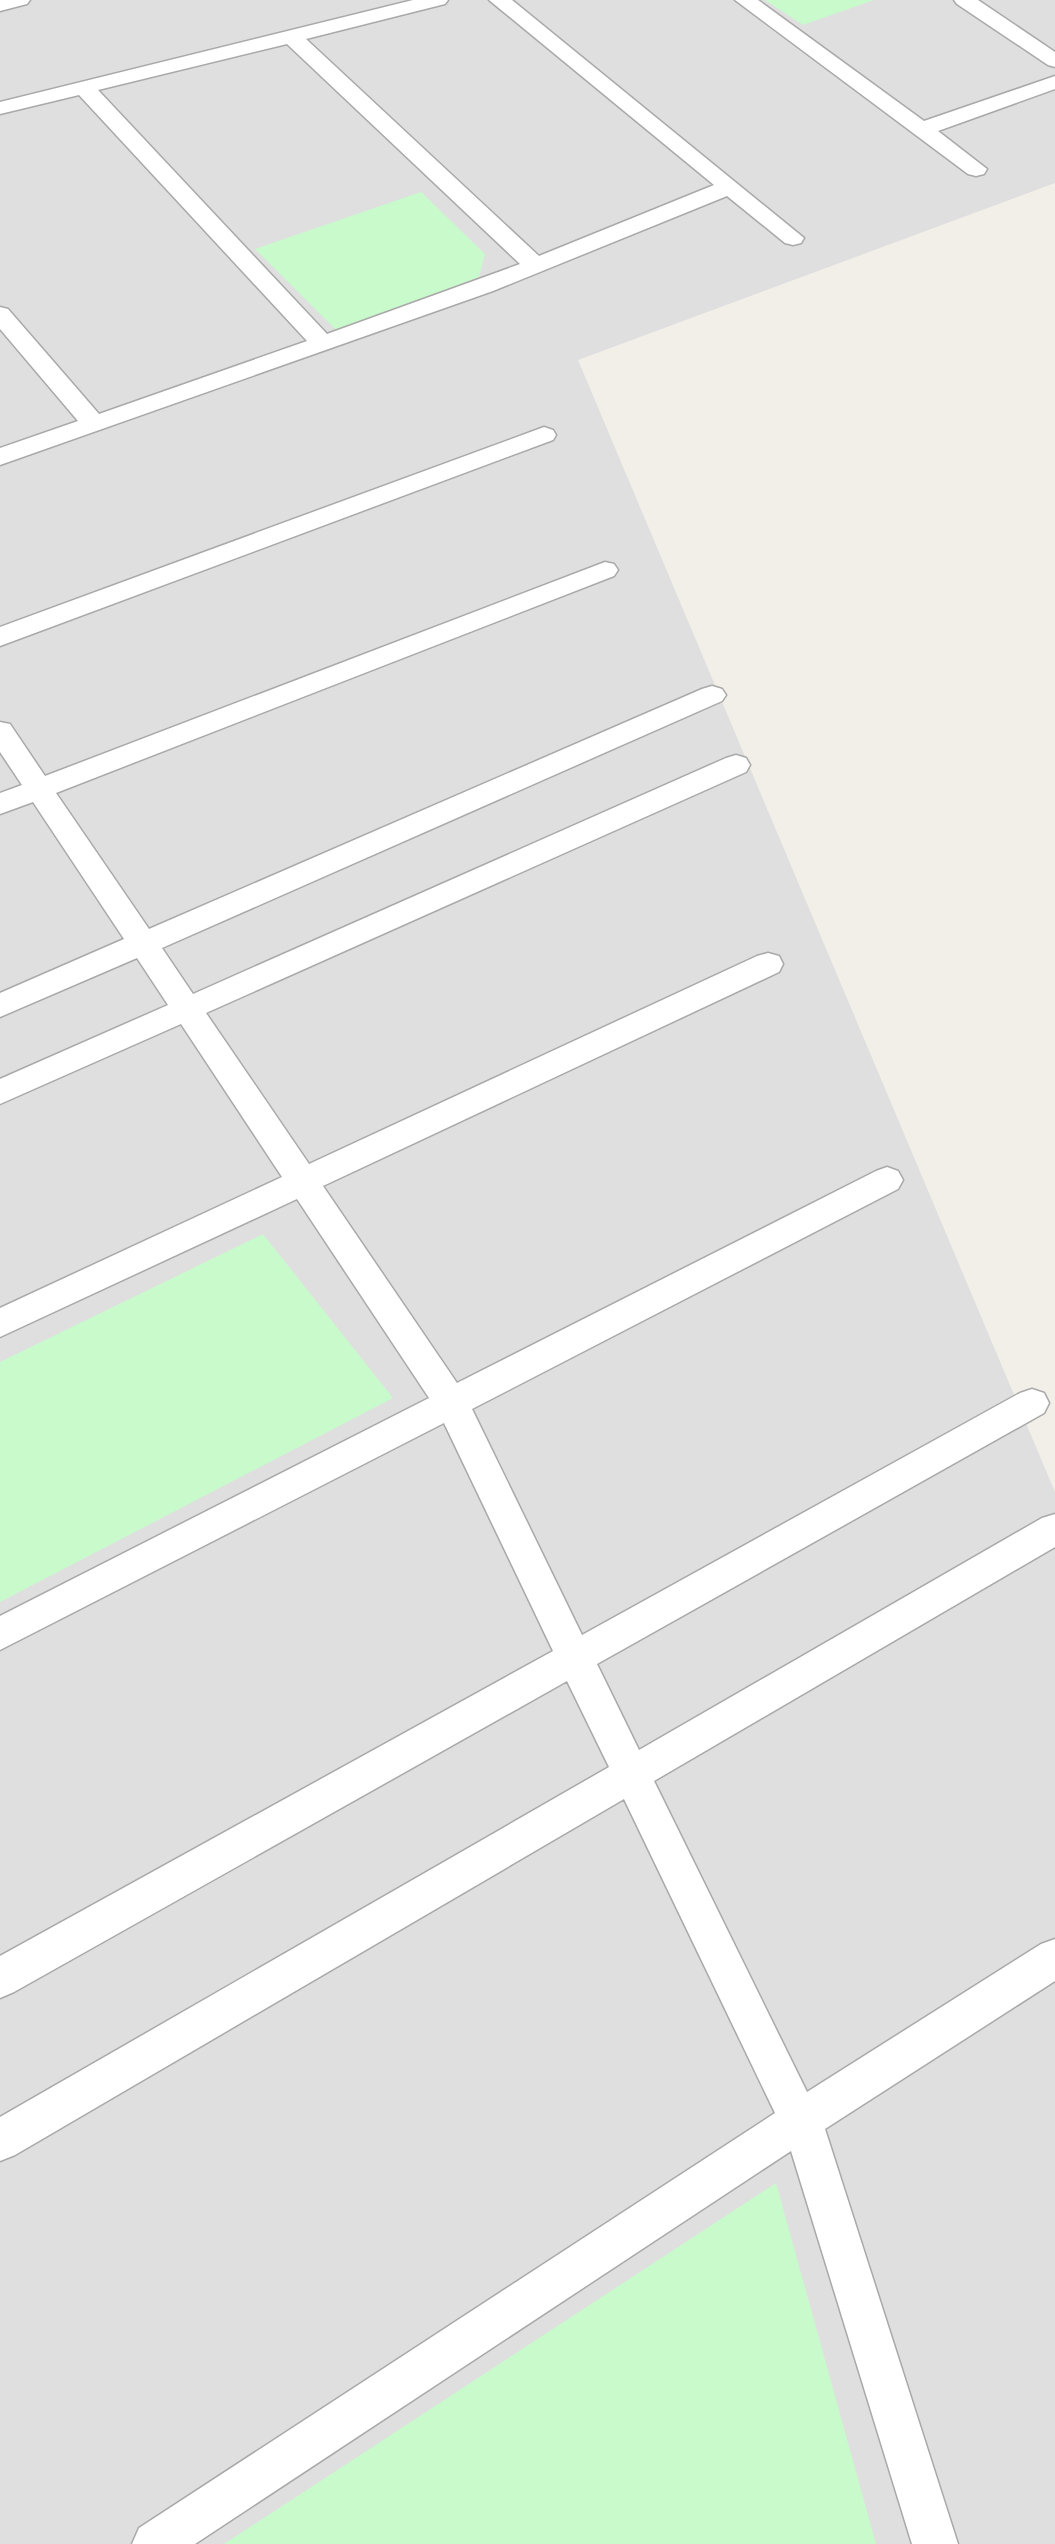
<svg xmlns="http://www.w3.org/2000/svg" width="1055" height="2544" viewBox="0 0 1055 2544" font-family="Mulish,sans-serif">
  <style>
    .residential { fill: #e0dfdf }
    .park { fill: #c8facc }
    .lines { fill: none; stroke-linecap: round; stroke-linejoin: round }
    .minor-casing { stroke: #a9a9a9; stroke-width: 3 }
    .minor { fill: #fff; fill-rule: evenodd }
  </style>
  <rect width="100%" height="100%" fill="#f2efe9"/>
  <!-- residential -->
  <path class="residential" d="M 0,0 L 1055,0 L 1055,183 L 578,360 L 1055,1492 L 1055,2544 L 0,2544 Z"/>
  <!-- park -->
  <path class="park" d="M 765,0 L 874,0 L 803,25 Z
    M 421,192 L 485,254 L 479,277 L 337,331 L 255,249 Z
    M 263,1234 L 393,1398 L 0,1602 L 0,1362 Z
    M 776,2183 L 876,2544 L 224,2544 Z"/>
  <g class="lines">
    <!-- minor casing -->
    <g class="minor-casing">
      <path id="minor" d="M 0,0 L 30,0 L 27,4 L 0,11 Z
        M 413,0 L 448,0 L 445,4 L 306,39 L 539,256 L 714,185 L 489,0 L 512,0 L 804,238 L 801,243 L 793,245 L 785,243 L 727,196 L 493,291 L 0,465 L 0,448 L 78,421 L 0,329 L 0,307 L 8,309 L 99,414 L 307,341 L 79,95 L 0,114 L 0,102 ZM 287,44 L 520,264 L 327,334 L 98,90 Z
        M 735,0 L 758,0 L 924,121 L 1055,76 L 1055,89 L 938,131 L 987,169 L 984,174 L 976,176 L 968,174 Z
        M 954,0 L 978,0 L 1055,52 L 1055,67 L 1048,65 L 957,4 Z
        M 544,427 L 553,430 L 556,435 L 553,440 L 0,646 L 0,627 Z
        M 605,562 L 614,564 L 618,570 L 614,576 L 56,793 L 149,929 L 702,689 L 712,686 L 722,689 L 726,695 L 722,701 L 162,948 L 193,994 L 726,758 L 736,755 L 746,758 L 750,765 L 746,772 L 206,1013 L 309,1164 L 757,956 L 768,953 L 779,956 L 783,964 L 779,972 L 323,1186 L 457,1383 L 876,1171 L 887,1167 L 898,1171 L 903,1180 L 898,1189 L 472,1409 L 582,1635 L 1020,1393 L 1032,1389 L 1044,1393 L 1049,1403 L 1044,1413 L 597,1664 L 639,1750 L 1042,1518 L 1055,1514 L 1055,1547 L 654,1781 L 807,2092 L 1041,1944 L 1055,1939 L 1055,1981 L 825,2129 L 958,2544 L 912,2544 L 791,2151 L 195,2544 L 132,2544 L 139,2528 L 775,2113 L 624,1799 L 15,2155 L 0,2161 L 0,2117 L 609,1767 L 567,1681 L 14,1992 L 0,1998 L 0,1956 L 553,1651 L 444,1423 L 0,1650 L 0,1616 L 429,1398 L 297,1199 L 0,1337 L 0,1308 L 282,1177 L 181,1024 L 0,1104 L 0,1079 L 168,1005 L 137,958 L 0,1017 L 0,993 L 124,939 L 33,802 L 0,814 L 0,793 L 22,785 L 0,752 L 0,722 L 10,724 L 45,776 Z"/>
    </g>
    <!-- minor -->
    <use href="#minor" class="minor"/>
  </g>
</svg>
